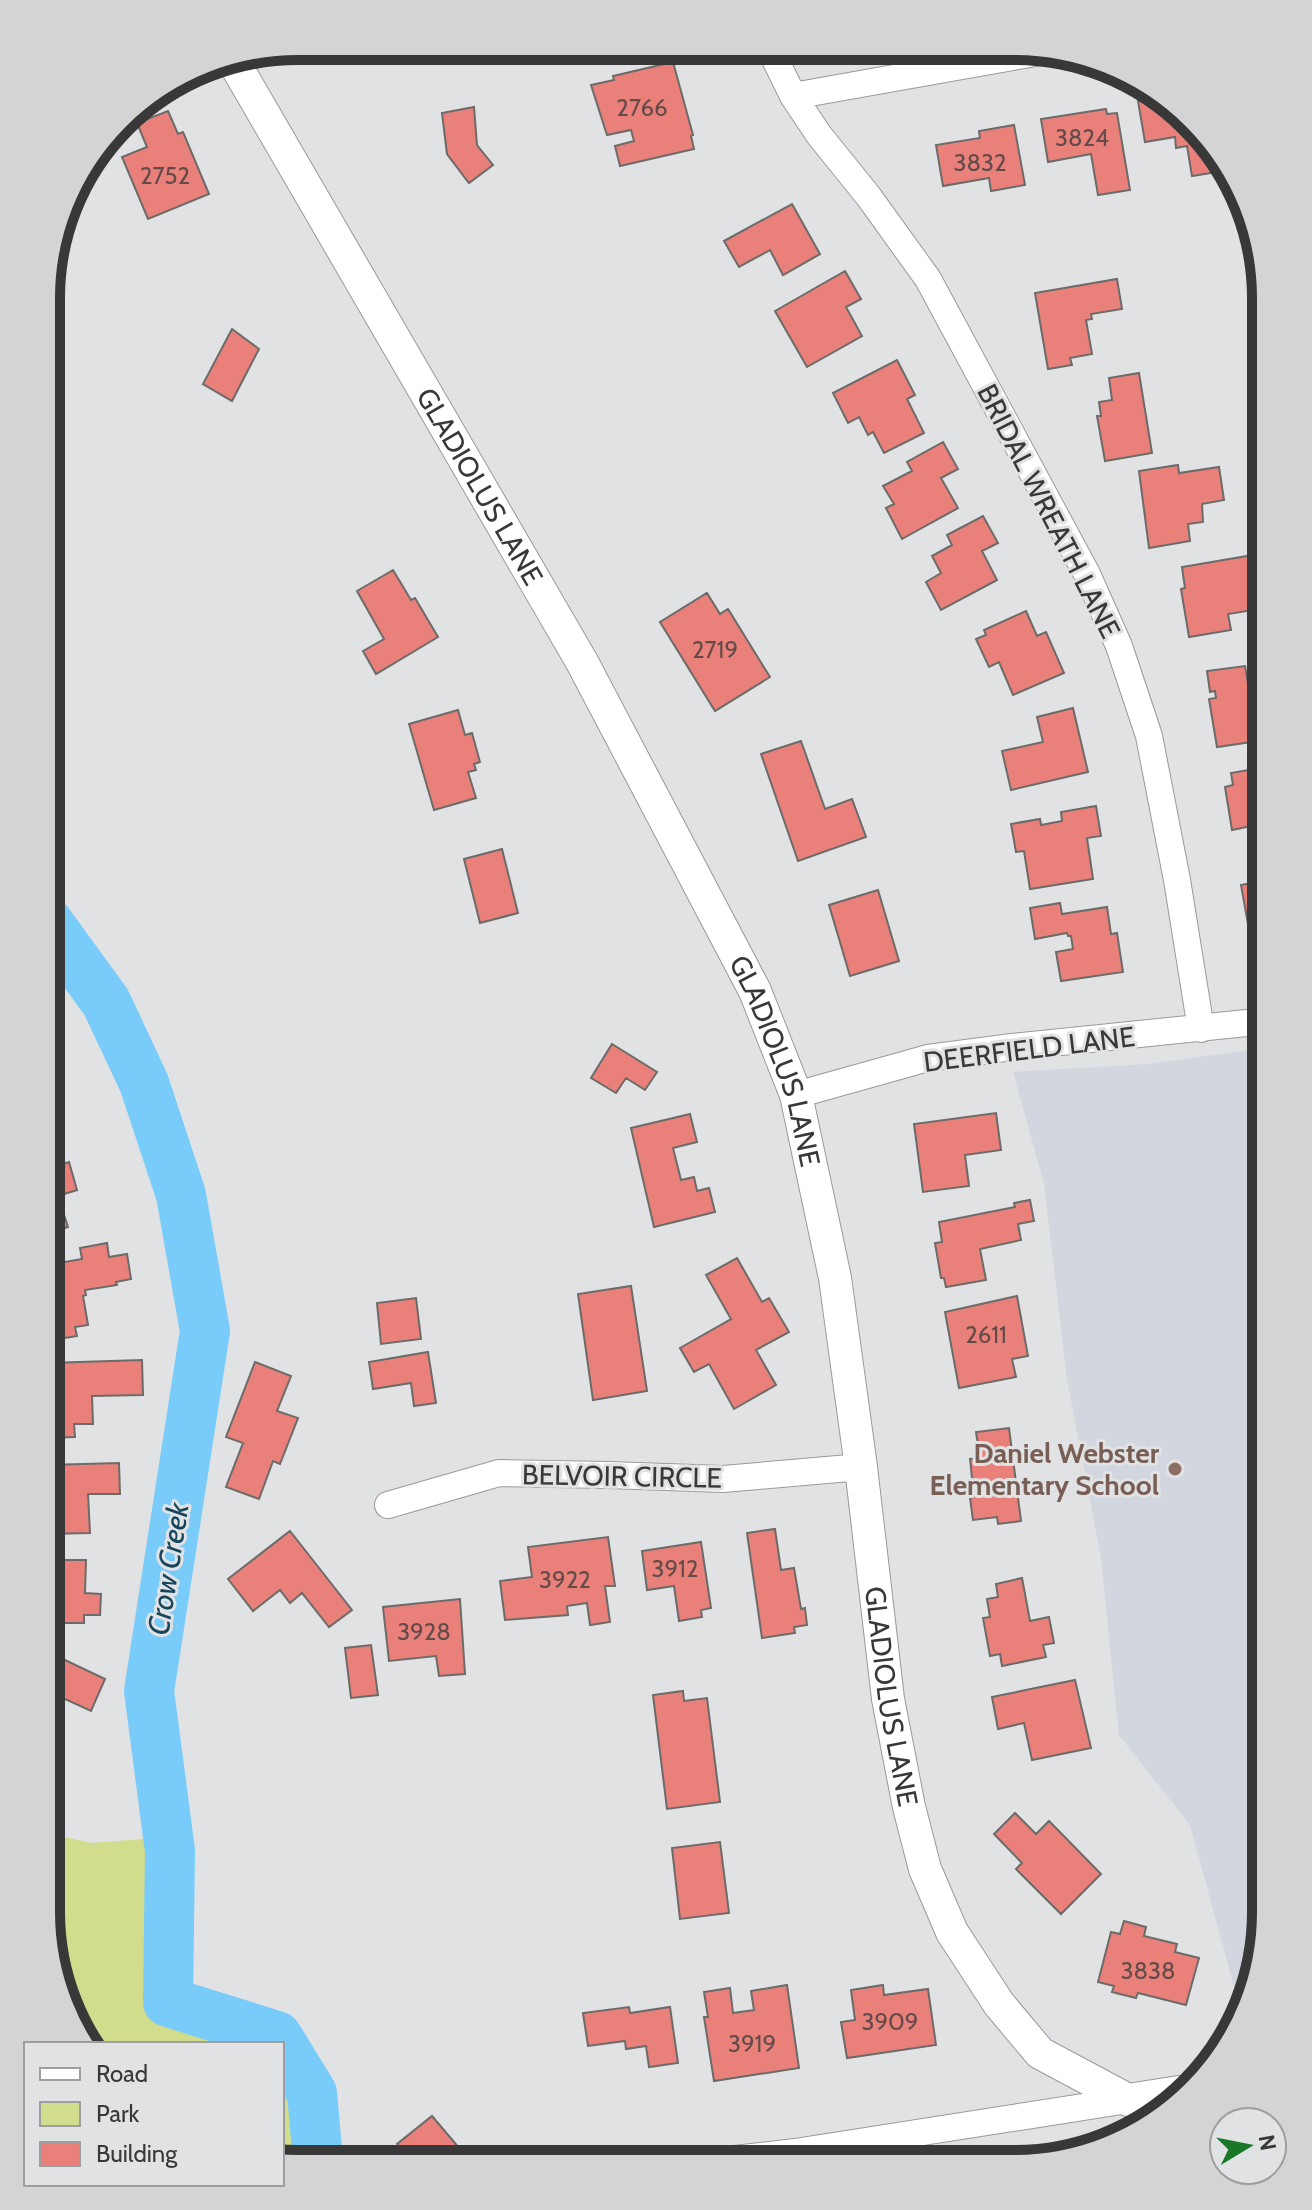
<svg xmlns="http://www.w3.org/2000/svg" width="1312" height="2210" viewBox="0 0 1312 2210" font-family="Cabin,sans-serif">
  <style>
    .built { fill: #d2d6df }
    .green { fill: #d1dd8d }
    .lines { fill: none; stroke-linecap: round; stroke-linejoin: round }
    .river { stroke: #79ccf9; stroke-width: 50 }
    .building { fill: #e9817a; stroke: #6d6b6a; stroke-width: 2 }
    .minor-casing { stroke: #999a9c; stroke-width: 28 }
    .tertiary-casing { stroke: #999a9c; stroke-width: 34 }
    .minor { stroke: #fff; stroke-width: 26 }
    .tertiary { stroke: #fff; stroke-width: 32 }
    .education-dot { fill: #8d6e63; stroke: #e1e2e4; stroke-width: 3 }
    .labels { text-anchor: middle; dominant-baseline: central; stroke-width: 6; stroke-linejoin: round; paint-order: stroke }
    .number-label { font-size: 24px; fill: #644a49 }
    .street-label { font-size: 28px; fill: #383839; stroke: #e1e2e4 }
    .education-label { font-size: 28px; font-weight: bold; fill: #785e54; stroke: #e1e2e4; text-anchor: end }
    .water-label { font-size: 30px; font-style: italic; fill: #16455c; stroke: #e1e2e4 }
    .rim { fill: none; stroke: #383839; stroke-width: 10 }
  </style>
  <rect width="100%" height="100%" fill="#e1e2e4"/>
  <!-- built -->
  <path class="built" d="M 1266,1048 L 1265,1929 L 1247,2008 L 1242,2016 L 1190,1825 L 1119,1735 L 1101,1558 L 1067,1379 L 1044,1184 L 1013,1072 L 1148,1064 Z"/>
  <!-- green -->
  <path class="green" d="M 46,1833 L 92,1843 L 154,1838 L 177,2000 L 303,2032 L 342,2162 L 282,2162 L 282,2044 L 93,2044 L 65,2008 L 46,1912 Z"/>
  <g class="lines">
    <!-- river -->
    <path class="river" d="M 47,921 L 106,1002 L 144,1083 L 181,1195 L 205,1331 L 149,1691 L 170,1851 L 168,2002 L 277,2036 L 312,2093 L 318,2162"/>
  </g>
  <!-- building -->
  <path class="building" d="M 673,62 L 693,135 L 691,136 L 694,149 L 620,166 L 615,146 L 634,141 L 631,130 L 607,135 L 591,85 L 614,80 L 613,76 Z
    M 1164,97 L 1168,98 L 1223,171 L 1192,176 L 1187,146 L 1176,148 L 1175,137 L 1145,142 L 1138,101 Z
    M 474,107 L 477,145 L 493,165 L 469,183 L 447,154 L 442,113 Z
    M 1106,109 L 1107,114 L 1117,113 L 1130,190 L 1098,195 L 1091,154 L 1048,162 L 1041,119 Z
    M 168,111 L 178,134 L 183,132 L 209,194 L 148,219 L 122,157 L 147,147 L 137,123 Z
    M 1014,125 L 1025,185 L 991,191 L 989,178 L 943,186 L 936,145 L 980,138 L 979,131 Z
    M 792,204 L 820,254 L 783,275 L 770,250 L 739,267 L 724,241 Z
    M 845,271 L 861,299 L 846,307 L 862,336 L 807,367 L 775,311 Z
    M 1117,279 L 1122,309 L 1091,314 L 1092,319 L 1086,320 L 1092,354 L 1070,358 L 1072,365 L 1048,369 L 1035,293 Z
    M 232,329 L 259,349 L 232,401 L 203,384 Z
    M 897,360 L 915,395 L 907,399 L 924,433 L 884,453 L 873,432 L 868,435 L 859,417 L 848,423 L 833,393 Z
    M 1139,373 L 1152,453 L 1105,461 L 1097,416 L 1101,416 L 1099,402 L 1112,400 L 1109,378 Z
    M 943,442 L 958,469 L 941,478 L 958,508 L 902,539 L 886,508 L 894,504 L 883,486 L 912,471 L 907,462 Z
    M 1178,465 L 1179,473 L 1219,467 L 1224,500 L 1202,504 L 1203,522 L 1188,524 L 1190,541 L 1149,548 L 1139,471 Z
    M 983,516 L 998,543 L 982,551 L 997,580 L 941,610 L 926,582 L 941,573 L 932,556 L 952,545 L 947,535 Z
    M 1259,554 L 1266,590 L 1266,608 L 1228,614 L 1231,630 L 1189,637 L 1181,589 L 1185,588 L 1182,567 Z
    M 393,570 L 411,600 L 415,598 L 438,637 L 376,674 L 363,651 L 384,639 L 357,591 Z
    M 707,593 L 720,614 L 728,609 L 770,677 L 715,711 L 660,622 Z
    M 1026,611 L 1037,636 L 1046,632 L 1064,673 L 1013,695 L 999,662 L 989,667 L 976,639 L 986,635 L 984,630 Z
    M 1245,666 L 1248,684 L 1266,681 L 1266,713 L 1255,715 L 1259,741 L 1217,747 L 1209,699 L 1216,698 L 1215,691 L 1210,692 L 1207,671 Z
    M 1073,708 L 1088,772 L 1011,790 L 1002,751 L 1043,742 L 1037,717 Z
    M 458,710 L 465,735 L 472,733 L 480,762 L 474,764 L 476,770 L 468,772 L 476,798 L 434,810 L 409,724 Z
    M 801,741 L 825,809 L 852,799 L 866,837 L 798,861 L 761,754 Z
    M 1266,767 L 1266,801 L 1263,801 L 1266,823 L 1232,830 L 1225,787 L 1233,785 L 1231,773 Z
    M 1096,806 L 1101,836 L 1087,838 L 1093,879 L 1030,889 L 1024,851 L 1016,852 L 1011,824 L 1040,819 L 1041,825 L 1062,821 L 1061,812 Z
    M 502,849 L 518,913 L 480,923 L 464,859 Z
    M 1266,880 L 1266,950 L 1253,952 L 1241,885 Z
    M 878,890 L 899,961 L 850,976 L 829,905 Z
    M 1060,903 L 1062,914 L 1107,907 L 1111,934 L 1117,933 L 1123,972 L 1061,981 L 1056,952 L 1073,949 L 1071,936 L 1068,936 L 1067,933 L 1035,939 L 1030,908 Z
    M 612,1044 L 657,1072 L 645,1090 L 626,1078 L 616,1093 L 591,1078 Z
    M 996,1113 L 1001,1150 L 965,1155 L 969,1186 L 923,1192 L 914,1124 Z
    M 690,1114 L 697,1142 L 673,1148 L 681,1180 L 694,1177 L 697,1191 L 709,1188 L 715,1212 L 654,1227 L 631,1128 Z
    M 69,1162 L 77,1190 L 58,1196 L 68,1227 L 52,1232 L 55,1242 L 47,1245 L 47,1169 Z
    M 1030,1200 L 1034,1221 L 1018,1224 L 1021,1240 L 980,1249 L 986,1280 L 946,1287 L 944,1278 L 941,1278 L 935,1243 L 942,1242 L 939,1222 L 1015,1207 L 1014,1203 Z
    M 107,1243 L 109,1257 L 127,1254 L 131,1279 L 116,1282 L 117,1285 L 85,1290 L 86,1295 L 83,1296 L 88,1325 L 75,1327 L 77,1336 L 47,1341 L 47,1265 L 82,1259 L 80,1248 Z
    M 737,1258 L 762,1302 L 769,1298 L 789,1332 L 756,1350 L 776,1385 L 734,1409 L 709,1364 L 694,1372 L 680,1348 L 731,1319 L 706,1275 Z
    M 631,1286 L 647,1391 L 593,1400 L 578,1294 Z
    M 1017,1296 L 1028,1356 L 1012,1359 L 1016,1377 L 959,1388 L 945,1312 Z
    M 416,1298 L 421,1339 L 381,1344 L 377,1303 Z
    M 428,1352 L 436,1403 L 414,1406 L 411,1383 L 373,1389 L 369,1362 Z
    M 142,1360 L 143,1395 L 92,1396 L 93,1424 L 74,1424 L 75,1437 L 47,1438 L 47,1363 Z
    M 255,1362 L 291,1376 L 277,1411 L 298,1418 L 280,1464 L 273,1461 L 259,1499 L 226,1487 L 243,1443 L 226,1437 Z
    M 1009,1428 L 1021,1521 L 998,1524 L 997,1517 L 973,1520 L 970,1498 L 974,1497 L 970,1459 L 980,1458 L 976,1432 Z
    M 119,1463 L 120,1494 L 88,1494 L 90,1533 L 46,1534 L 47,1465 Z
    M 775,1529 L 781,1570 L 794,1568 L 801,1609 L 805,1608 L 807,1625 L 794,1627 L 795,1633 L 762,1638 L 747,1533 Z
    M 290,1531 L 352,1610 L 329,1627 L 302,1593 L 290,1603 L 280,1590 L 253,1611 L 228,1579 Z
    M 608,1537 L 615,1586 L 605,1586 L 610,1622 L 590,1625 L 587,1603 L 567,1606 L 568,1615 L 505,1620 L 500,1581 L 532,1577 L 528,1547 Z
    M 701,1542 L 711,1608 L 701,1610 L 702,1617 L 679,1621 L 674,1586 L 647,1590 L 642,1551 Z
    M 46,1560 L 86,1560 L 85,1593 L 101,1594 L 100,1615 L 84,1615 L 84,1623 L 46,1623 Z
    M 1022,1578 L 1030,1621 L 1049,1617 L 1054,1643 L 1043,1645 L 1046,1657 L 1002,1666 L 1000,1654 L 990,1656 L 983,1618 L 990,1617 L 987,1599 L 998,1597 L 996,1584 Z
    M 460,1599 L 465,1674 L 439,1676 L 436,1656 L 389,1661 L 383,1607 Z
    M 371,1645 L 378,1695 L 351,1698 L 345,1648 Z
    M 46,1651 L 105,1679 L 91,1711 L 52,1693 L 46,1706 Z
    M 1075,1680 L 1091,1748 L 1032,1760 L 1024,1723 L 998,1729 L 992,1697 Z
    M 683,1691 L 684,1701 L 707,1698 L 720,1802 L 667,1809 L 653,1695 Z
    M 1015,1813 L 1036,1834 L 1049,1821 L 1101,1874 L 1061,1914 L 1016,1869 L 1022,1863 L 994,1834 Z
    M 720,1842 L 729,1913 L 680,1919 L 672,1848 Z
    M 1124,1921 L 1146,1927 L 1144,1936 L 1177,1944 L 1175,1952 L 1199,1958 L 1186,2005 L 1138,1993 L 1136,1998 L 1112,1992 L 1114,1986 L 1098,1982 L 1111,1932 L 1120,1934 Z
    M 787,1985 L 799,2068 L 714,2081 L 704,2017 L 708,2017 L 704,1992 L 730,1988 L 733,2013 L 754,2010 L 751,1991 Z
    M 883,1985 L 884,1995 L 928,1989 L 936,2045 L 847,2058 L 841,2022 L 855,2020 L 851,1990 Z
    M 629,2007 L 630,2013 L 670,2007 L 678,2063 L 649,2067 L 646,2046 L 626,2049 L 625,2041 L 588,2046 L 583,2013 Z
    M 432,2116 L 471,2162 L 412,2162 L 397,2144 Z"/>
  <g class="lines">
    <!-- minor casing -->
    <g class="minor-casing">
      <path id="minor" d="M 769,47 L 793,96 L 819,135 L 869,197 L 928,279 L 1087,574 L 1119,646 L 1149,736 L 1177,880 L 1201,1029
        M 793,96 L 1052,50
        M 796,1095 L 928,1058 L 1012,1047 L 1266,1021
        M 388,1505 L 499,1473 L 609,1475 L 723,1479 L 861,1467
        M 699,2163 L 795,2152 L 1128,2100"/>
    </g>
    <!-- tertiary casing -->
    <g class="tertiary-casing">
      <g id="tertiary">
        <path id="s1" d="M 232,59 L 582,662 L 755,991 L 796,1095 L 835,1278 L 861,1467 L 888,1699 L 909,1807 L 925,1869 L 952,1932 L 999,2004 L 1040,2053 L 1128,2100 L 1179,2092"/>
      </g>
    </g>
    <!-- minor -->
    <use href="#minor" class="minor"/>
    <!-- tertiary -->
    <use href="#tertiary" class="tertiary"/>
  </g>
  <!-- markers -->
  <circle class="education-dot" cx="1175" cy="1469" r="8"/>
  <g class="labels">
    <!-- number labels -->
    <g class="number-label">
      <text x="642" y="107">2766</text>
      <text x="1082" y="137">3824</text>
      <text x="980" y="162">3832</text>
      <text x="165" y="175">2752</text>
      <text x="715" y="649">2719</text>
      <text x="986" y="1334">2611</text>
      <text x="675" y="1568">3912</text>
      <text x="565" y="1579">3922</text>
      <text x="424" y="1631">3928</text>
      <text x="1148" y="1970">3838</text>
      <text x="890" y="2021">3909</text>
      <text x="752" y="2043">3919</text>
    </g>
    <!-- street labels -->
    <g class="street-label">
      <text stroke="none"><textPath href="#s1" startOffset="494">GLADIOLUS LANE</textPath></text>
      <text transform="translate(1049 511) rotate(63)">BRIDAL WREATH LANE</text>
      <text transform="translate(1029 1049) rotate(-7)">DEERFIELD LANE</text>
      <text stroke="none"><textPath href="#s1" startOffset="1142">GLADIOLUS LANE</textPath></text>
      <text transform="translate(622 1476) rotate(1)">BELVOIR CIRCLE</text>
      <text stroke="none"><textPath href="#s1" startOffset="1790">GLADIOLUS LANE</textPath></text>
    </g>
    <!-- education labels -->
    <g class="education-label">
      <text x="1159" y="1453">Daniel Webster<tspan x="1159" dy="32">Elementary School</tspan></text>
    </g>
    <!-- water labels -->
    <g class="water-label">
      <text transform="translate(168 1569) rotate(-81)">Crow Creek</text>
    </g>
  </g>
  <!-- crop -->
  <path d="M0 0H1312V2210H0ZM298 60H1014A238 238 0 0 1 1252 298V1912A238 238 0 0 1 1014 2150H298A238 238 0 0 1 60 1912V298A238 238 0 0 1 298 60Z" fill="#d3d4d6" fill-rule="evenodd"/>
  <path class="rim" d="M298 60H1014A238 238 0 0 1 1252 298V1912A238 238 0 0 1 1014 2150H298A238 238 0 0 1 60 1912V298A238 238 0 0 1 298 60Z"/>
  <!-- legend -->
  <rect x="24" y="2042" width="260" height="144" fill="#e1e2e4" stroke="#9d9ea0" stroke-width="2"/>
  <rect x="40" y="2068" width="40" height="12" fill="#ffffff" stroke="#9d9ea0" stroke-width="2"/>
  <text x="96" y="2082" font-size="24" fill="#383839">Road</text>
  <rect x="40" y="2102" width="40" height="24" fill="#d1dd8d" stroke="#9d9ea0" stroke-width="2"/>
  <text x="96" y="2122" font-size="24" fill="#383839">Park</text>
  <rect x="40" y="2142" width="40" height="24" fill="#e9817a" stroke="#9d9ea0" stroke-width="2"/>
  <text x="96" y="2162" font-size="24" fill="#383839">Building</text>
  <!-- north arrow -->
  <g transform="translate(1248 2146) rotate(80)"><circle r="38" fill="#e1e2e4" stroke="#9d9ea0" stroke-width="2"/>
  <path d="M0-6L14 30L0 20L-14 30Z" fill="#187828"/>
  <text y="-12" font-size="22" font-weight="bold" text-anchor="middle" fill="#383839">N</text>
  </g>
</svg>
